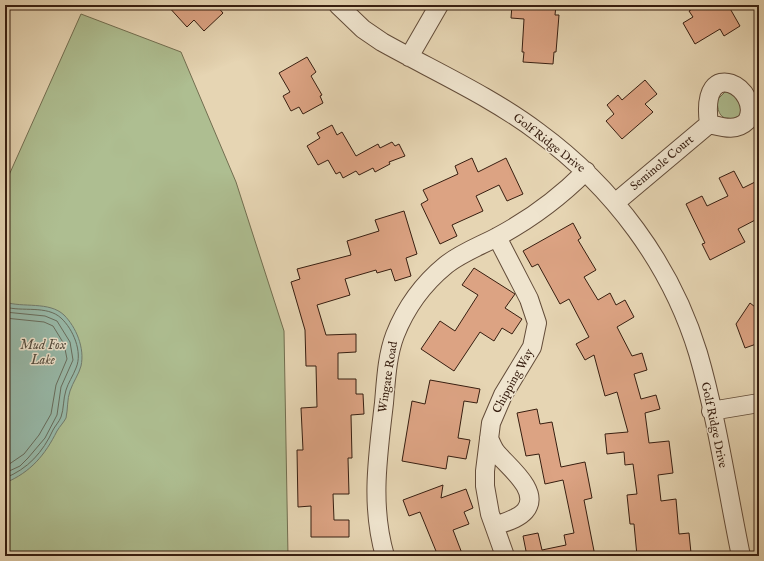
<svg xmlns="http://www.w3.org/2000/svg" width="764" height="561" viewBox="0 0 764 561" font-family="'IM FELL English',serif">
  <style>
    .green { fill: #aebe91; stroke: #726e50 }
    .water { fill: #97b9a9; stroke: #717b6c }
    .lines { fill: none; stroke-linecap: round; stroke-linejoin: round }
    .shore { stroke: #676c5c; stroke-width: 1 }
    .building { fill: #dca383; stroke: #371e10 }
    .minor-casing { stroke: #634c39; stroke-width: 20 }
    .minor { stroke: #efe4ce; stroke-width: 18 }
    .labels { text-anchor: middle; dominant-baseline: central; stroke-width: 3; stroke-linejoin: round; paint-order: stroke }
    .street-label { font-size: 12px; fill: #371e10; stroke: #efe4ce }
    .water-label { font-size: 13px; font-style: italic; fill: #544c3e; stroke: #efe4ce }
  </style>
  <rect width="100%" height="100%" fill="#e6d5b3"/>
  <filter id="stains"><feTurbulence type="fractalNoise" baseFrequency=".005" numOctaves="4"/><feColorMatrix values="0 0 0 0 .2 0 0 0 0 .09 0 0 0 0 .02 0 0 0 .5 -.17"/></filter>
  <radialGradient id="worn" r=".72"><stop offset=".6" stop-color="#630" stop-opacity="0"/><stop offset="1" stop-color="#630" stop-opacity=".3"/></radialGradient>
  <!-- green -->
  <path class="green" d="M 81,14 L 181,52 L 236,182 L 284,331 L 288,556 L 5,556 L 5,184 Z
    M 731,91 L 740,95 L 742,114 L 732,120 C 719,118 718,112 717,100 L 725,92 Z"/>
  <!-- water -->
  <path class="water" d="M 5,302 C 23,308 49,301 64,315 C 76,327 85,348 81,366 C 79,374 73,382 70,391 C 67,399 68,409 66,418 C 64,422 60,426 57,431 C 45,455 31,472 5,483 Z"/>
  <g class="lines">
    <!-- shore -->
    <path class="shore" d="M 5,307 C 22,312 47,305 61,318 C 73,329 83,352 76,368 C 73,376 68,383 66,390 C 63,399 64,409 61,417 C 59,422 55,426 53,430 C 43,452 28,469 5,478
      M 5,312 L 45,316 L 57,321 L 70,342 L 73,360 L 61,387 L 57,415 L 45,438 L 28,458 L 20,466 L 5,473
      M 5,318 L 44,322 L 53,326 L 64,344 L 67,359 L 56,385 L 51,414 L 39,435 L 24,454 L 5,467"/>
  </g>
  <!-- building -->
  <path class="building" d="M 167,5 L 216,5 L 223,13 L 204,31 L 194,20 L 187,27 Z
    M 512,5 L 556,5 L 555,15 L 559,15 L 556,52 L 554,52 L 553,64 L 523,62 L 524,52 L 522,52 L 524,19 L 511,18 Z
    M 699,5 L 728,5 L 740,26 L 724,36 L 720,29 L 695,44 L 683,23 L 693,17 L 689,11 Z
    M 307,57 L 316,72 L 311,76 L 322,95 L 320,96 L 323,103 L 303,114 L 299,107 L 291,111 L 283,96 L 290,92 L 279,73 Z
    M 645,80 L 657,94 L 645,104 L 653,112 L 622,139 L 606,121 L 614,114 L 607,105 L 618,95 L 622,100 Z
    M 332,125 L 337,135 L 342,132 L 356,156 L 378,144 L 380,148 L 392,142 L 395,146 L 399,144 L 405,156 L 389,162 L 390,164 L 375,172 L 373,168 L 359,175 L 356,171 L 343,178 L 340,172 L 336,174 L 328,160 L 318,165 L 307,146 L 320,138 L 317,133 Z
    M 472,158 L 478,172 L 506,158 L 523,194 L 507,201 L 499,185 L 476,196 L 483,211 L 452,225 L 457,236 L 440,244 L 421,204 L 428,200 L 423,190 L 458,174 L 455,166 Z
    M 734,171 L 743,188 L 759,180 L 759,218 L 738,229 L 745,242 L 710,260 L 702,244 L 705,243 L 686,204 L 702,196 L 707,206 L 728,196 L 719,178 Z
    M 404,211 L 417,254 L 406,258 L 411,276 L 395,281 L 391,269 L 377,273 L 376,270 L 345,279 L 350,295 L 317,305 L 326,335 L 356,334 L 356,352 L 338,353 L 338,379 L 356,379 L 356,394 L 363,394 L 364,414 L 351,415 L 352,458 L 348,458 L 349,494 L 333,494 L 334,520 L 349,520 L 349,537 L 311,537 L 311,506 L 298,507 L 297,450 L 303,450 L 301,408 L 317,407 L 316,366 L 306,366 L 305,330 L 291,282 L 300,279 L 297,269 L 351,255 L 347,241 L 379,231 L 375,220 Z
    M 573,223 L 581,238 L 578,240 L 596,270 L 584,277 L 598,300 L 610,293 L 616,305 L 625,300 L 634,317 L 617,327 L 632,356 L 642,353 L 647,370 L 634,374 L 641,399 L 656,395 L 660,409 L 645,413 L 649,443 L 669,441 L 673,473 L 658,475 L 661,501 L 676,499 L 679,534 L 689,533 L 691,553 L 637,556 L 634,524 L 630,524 L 627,495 L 637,494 L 633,464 L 625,465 L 624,452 L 607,454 L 605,434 L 628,432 L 617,392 L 605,396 L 594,355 L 585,360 L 576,344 L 589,337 L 569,299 L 560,304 L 538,264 L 532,267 L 523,251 Z
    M 474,268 L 515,294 L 505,308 L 522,319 L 512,334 L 502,328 L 494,341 L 480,332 L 454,371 L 421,349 L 440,321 L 455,331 L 478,295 L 462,285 Z
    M 750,303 L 759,310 L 759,343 L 745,348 L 736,324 Z
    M 430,380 L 480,389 L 477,403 L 464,401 L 458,438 L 470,440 L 466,459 L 448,456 L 446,469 L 402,461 L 412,401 L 425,404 Z
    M 537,409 L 540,424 L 552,422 L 561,467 L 585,462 L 592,498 L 584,500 L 595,556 L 527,556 L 523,536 L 538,533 L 542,550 L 566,545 L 564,535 L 574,533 L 563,480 L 545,484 L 539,454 L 526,456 L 517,413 Z
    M 443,485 L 441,498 L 466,489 L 473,508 L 464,512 L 469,524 L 453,530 L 463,556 L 438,556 L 420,512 L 409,516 L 403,500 Z"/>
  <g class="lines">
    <!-- minor casing -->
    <g class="minor-casing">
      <path id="minor" d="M 338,5 L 363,29 L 382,42 C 434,71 490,96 538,132 C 613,187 671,264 698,353 C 717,418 727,489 741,556
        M 409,57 L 439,5
        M 615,203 L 709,124 C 722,127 736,132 747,121 C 764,90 699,51 709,124
        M 497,237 L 529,299 L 537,323 L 532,347 L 503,395 L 491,423 L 485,471 L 485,486 L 490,514 L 505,556
        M 711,411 L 759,403
        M 489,438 C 491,443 493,448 496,452 C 506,465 542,491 525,511 C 518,519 505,522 495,526
        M 385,556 C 370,505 378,455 384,403 C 386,380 387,356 395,335 C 406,307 424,283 446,265 C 461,253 480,246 497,237 C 531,219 559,198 586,171"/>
    </g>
    <!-- minor -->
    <use href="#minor" class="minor"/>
  </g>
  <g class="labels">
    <!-- street labels -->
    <g class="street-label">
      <text transform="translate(549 143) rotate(38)">Golf Ridge Drive</text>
      <text transform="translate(662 163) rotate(-40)">Seminole Court</text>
      <text transform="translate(388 377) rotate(-81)">Wingate Road</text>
      <text transform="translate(513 381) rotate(-61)">Chipping Way</text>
      <text transform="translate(714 425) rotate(78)">Golf Ridge Drive</text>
    </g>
    <!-- water labels -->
    <g class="water-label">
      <text x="43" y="345">Mud Fox<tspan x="43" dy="15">Lake</tspan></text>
    </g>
  </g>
  <!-- margin -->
  <rect width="764" height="561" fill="none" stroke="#e6d5b3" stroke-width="20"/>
  <rect x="6" y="6" width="752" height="549" fill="none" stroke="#371e10" stroke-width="2"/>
  <rect x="10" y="10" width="744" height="541" fill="none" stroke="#371e10"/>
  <rect width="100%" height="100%" filter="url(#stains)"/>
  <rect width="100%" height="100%" fill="url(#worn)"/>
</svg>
